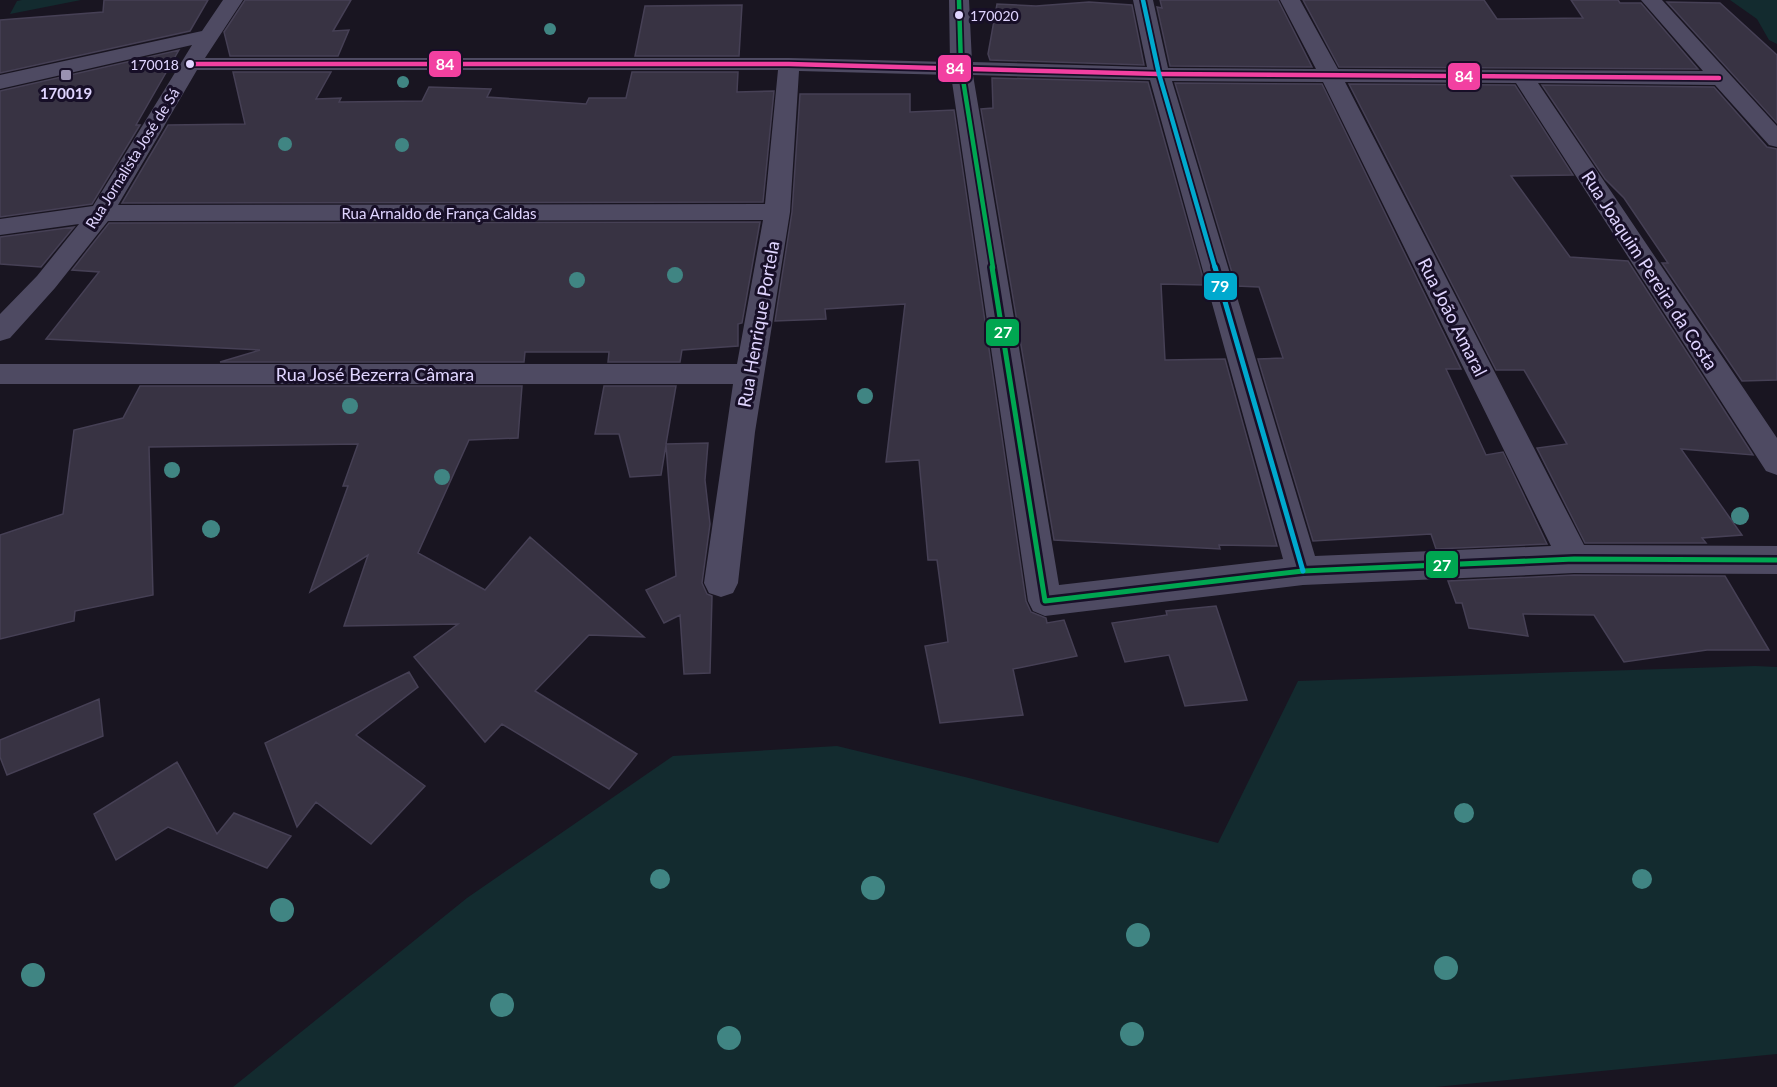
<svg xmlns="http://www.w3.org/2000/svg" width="1777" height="1087" viewBox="0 0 1777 1087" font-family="Lato,sans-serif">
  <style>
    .green { fill: #132b2f }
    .building { fill: #383343; stroke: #464055; stroke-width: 1.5 }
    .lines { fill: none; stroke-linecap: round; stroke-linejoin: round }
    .street { fill: #4e4a62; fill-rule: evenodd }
    .bus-1-casing { stroke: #170f27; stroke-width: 8 }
    .bus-2-far1-casing { stroke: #170f27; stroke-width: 8 }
    .bus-2-casing { stroke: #170f27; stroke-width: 10 }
    .bus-3-far1-casing { stroke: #170f27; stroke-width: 8 }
    .bus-3-casing { stroke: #170f27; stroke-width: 10 }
    .bus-1 { stroke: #f240a1; stroke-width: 4.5 }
    .bus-2-far1 { stroke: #00a651; stroke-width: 4.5 }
    .bus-2 { stroke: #00a651; stroke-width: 5 }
    .bus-3-far1 { stroke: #00a9ce; stroke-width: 4.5 }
    .bus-3 { stroke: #00a9ce; stroke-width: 5 }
    .tree { fill: #408583 }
    .bus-dot { fill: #e0d5ff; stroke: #170f27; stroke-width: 2 }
    .poi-dot { fill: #9a92b1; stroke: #170f27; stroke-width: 2 }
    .labels { text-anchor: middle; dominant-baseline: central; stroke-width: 6; stroke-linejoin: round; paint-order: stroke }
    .far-bus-label { font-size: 14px; fill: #e0d5ff; stroke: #170f27; text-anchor: start }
    .far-poi-label { font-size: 15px; font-weight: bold; fill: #e0d5ff; stroke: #170f27 }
    .far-street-label { font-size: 15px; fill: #e0d5ff; stroke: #170f27 }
    .street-label { font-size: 18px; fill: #e0d5ff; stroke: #170f27 }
    .line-badge { stroke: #170f27; stroke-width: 2 }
    .badge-label { font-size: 16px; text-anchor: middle; font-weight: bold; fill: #fff }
  </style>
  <rect width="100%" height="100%" fill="#191521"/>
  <!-- green -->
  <path class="green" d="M 22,0 L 81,0 L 10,14 L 17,1 Z
    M 1730,0 L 1777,0 L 1777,44 L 1769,40 L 1757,19 Z
    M 1755,666 L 1777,667 L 1777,1054 L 1435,1087 L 233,1087 L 467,898 L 673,756 L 837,746 L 969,778 L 1218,843 L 1298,681 Z"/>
  <!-- building -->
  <path class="building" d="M 104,0 L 208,0 L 190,31 L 0,73 L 0,20 L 103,12 Z
    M 245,0 L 351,0 L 333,31 L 349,30 L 338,56 L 230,56 L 224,32 Z
    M 1160,0 L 1278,0 L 1312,67 L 1170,66 L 1157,7 L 1162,8 Z
    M 1303,0 L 1484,0 L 1497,19 L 1583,18 L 1571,0 L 1618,0 L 1620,3 L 1641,3 L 1698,69 L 1339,67 Z
    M 1089,2 L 1132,5 L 1144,65 L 990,60 L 988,54 L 997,4 L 1036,6 Z
    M 1667,2 L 1720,3 L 1777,55 L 1777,123 Z
    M 742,5 L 739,56 L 635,56 L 645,6 Z
    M 179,50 L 136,125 L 140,125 L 92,204 L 0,217 L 0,91 Z
    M 233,72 L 331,72 L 316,99 L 341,98 L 339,102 L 422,101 L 429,87 L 491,89 L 487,97 L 586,104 L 589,98 L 626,98 L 632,72 L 738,72 L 737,92 L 774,91 L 763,202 L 122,203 L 168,125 L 245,124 Z
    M 992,78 L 1148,82 L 1205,285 L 1161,284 L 1165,360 L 1225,359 L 1277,546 L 1219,545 L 1220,549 L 1054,540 L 981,109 L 993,108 Z
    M 1175,83 L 1322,84 L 1461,369 L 1446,369 L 1486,455 L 1503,452 L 1547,544 L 1436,549 L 1431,534 L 1313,541 L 1258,359 L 1283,358 L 1259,287 L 1236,286 Z
    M 1349,84 L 1515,85 L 1573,175 L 1511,176 L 1570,257 L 1628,261 L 1753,455 L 1681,449 L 1742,535 L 1702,538 L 1706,543 L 1585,543 L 1537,448 L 1567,444 L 1524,370 L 1496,370 Z
    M 1542,85 L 1714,87 L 1767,147 L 1777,149 L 1777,380 L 1742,381 L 1662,263 L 1668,263 L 1624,198 L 1605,179 Z
    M 800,94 L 910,94 L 910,112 L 954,110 L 1026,601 L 1031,612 L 1046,618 L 1047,623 L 1064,620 L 1077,656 L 1013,669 L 1023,715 L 940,723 L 925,646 L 948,642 L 937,560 L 928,560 L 919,460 L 886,462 L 905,304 L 825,309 L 826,319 L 775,321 L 792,212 Z
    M 760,222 L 742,323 L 738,324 L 738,346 L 682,350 L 680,362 L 608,362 L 609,352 L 525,352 L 524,362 L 220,362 L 260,350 L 46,339 L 99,272 L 72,270 L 109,223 Z
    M 74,227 L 41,267 L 0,264 L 0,237 Z
    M 140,386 L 522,386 L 518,438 L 469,440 L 418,553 L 485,590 L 530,537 L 644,637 L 589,635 L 535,691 L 637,754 L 609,789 L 502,724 L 485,742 L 414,657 L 458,624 L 344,626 L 368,555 L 310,592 L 348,486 L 343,486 L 358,444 L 149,447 L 153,595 L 75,611 L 74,621 L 0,639 L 0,535 L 63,514 L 74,430 L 123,418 Z
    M 604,386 L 676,386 L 666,444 L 708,443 L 705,480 L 710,524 L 702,583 L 707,594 L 712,596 L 710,673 L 684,674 L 680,615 L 664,623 L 646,590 L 676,576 L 666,445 L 661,475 L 630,477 L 619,434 L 595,434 Z
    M 1574,575 L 1725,576 L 1769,650 L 1707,650 L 1624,662 L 1594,615 L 1523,614 L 1528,636 L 1469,628 L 1462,603 L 1456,603 L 1448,581 Z
    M 1216,606 L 1247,700 L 1185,706 L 1169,655 L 1125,662 L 1112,623 L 1167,615 L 1166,611 Z
    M 409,672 L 418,687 L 356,735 L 425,786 L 371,844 L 316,802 L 297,827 L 265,743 Z
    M 99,699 L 103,736 L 7,775 L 0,757 L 0,740 Z
    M 177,762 L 217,834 L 234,813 L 291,836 L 267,868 L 168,827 L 116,860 L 94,814 Z"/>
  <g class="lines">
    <!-- street -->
    <path class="street" d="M 223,0 L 243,0 L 205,58 L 789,58 L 950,62 L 949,0 L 969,0 L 972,62 L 1147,67 L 1133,0 L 1153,0 L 1168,68 L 1316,69 L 1280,0 L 1300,0 L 1338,69 L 1703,71 L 1641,0 L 1662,0 L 1777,126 L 1777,147 L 1769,145 L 1715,85 L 1538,83 L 1777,438 L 1777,475 L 1766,471 L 1516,83 L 1345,82 L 1584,545 L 1777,546 L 1777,574 L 1574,573 L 1303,585 L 1045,616 L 1033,611 L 1028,601 L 951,75 L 799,71 L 790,212 L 755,432 L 738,583 L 733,593 L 721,597 L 709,593 L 704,583 L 733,384 L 0,384 L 0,364 L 737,364 L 763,220 L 108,221 L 55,288 L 10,338 L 0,341 L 0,314 L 37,276 L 79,224 L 0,235 L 0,219 L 93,206 L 192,45 L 0,89 L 0,75 L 202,31 ZM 197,70 L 778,70 L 765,204 L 118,205 ZM 973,75 L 1150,80 L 1283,559 L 1059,585 ZM 1172,81 L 1323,82 L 1551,546 L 1315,556 Z"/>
    <!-- bus-1 casing -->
    <g class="bus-1-casing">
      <path id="bus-1" d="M 190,64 L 789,64 L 1159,74 L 1719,78"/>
    </g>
    <!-- bus-2-far1 casing -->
    <g class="bus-2-far1-casing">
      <path id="bus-2-far1" d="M 959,0 L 961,67 L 993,268"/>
    </g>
    <!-- bus-2 casing -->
    <g class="bus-2-casing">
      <path id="bus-2" d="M 992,267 L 1045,601 L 1303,571 L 1574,559 L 1777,560"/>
    </g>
    <!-- bus-3-far1 casing -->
    <g class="bus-3-far1-casing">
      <path id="bus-3-far1" d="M 1143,0 L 1159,74 L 1215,268"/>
    </g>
    <!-- bus-3 casing -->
    <g class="bus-3-casing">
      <path id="bus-3" d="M 1215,267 L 1303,571"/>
    </g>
    <!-- bus-1 -->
    <use href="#bus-1" class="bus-1"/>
    <!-- bus-2-far1 -->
    <use href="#bus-2-far1" class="bus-2-far1"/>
    <!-- bus-2 -->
    <use href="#bus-2" class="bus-2"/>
    <!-- bus-3-far1 -->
    <use href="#bus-3-far1" class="bus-3-far1"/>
    <!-- bus-3 -->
    <use href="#bus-3" class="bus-3"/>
  </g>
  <!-- trees -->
  <g class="tree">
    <circle cx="550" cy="29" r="6"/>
    <circle cx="403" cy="82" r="6"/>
    <circle cx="285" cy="144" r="7"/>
    <circle cx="402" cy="145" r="7"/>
    <circle cx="675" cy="275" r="8"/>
    <circle cx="577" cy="280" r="8"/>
    <circle cx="865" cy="396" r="8"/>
    <circle cx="350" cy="406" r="8"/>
    <circle cx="172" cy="470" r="8"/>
    <circle cx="442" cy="477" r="8"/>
    <circle cx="1740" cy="516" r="9"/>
    <circle cx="211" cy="529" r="9"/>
    <circle cx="1464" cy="813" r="10"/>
    <circle cx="660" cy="879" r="10"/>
    <circle cx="1642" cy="879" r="10"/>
    <circle cx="873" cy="888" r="12"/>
    <circle cx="282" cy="910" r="12"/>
    <circle cx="1138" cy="935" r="12"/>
    <circle cx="1446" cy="968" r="12"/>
    <circle cx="33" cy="975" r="12"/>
    <circle cx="502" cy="1005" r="12"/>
    <circle cx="1132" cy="1034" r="12"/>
    <circle cx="729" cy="1038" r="12"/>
  </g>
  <!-- markers -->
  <g class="bus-dot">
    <circle cx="959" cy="15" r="5"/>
    <circle cx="190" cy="64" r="5"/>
  </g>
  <rect class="poi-dot" x="60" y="69" width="12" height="12" rx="3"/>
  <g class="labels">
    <!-- far-bus labels -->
    <g class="far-bus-label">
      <text x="970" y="15">170020</text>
      <text x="179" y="64" text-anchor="end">170018</text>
    </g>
    <!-- far-poi labels -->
    <g class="far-poi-label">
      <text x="66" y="93">170019</text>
    </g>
    <!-- far-street labels -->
    <g class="far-street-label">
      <text transform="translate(132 158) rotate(-58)">Rua Jornalista José de Sá</text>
      <text x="439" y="213">Rua Arnaldo de França Caldas</text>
    </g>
    <!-- street labels -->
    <g class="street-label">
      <text transform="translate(1650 270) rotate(57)">Rua Joaquim Pereira da Costa</text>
      <text transform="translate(1453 317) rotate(63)">Rua João Amaral</text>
      <text transform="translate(758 324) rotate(-80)">Rua Henrique Portela</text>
      <text x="375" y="374">Rua José Bezerra Câmara</text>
    </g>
  </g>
  <g class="line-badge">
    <rect x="428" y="50" width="34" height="28" rx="6" fill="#f240a1"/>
    <rect x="937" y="54" width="35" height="29" rx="6" fill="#f240a1"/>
    <rect x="1447" y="62" width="34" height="29" rx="6" fill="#f240a1"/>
    <rect x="1203" y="272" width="35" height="29" rx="6" fill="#00a9ce"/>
    <rect x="985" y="318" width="35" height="29" rx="6" fill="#00a651"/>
    <rect x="1425" y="550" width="34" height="29" rx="6" fill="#00a651"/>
  </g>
  <g class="badge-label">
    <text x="445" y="70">84</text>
    <text x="955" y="74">84</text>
    <text x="1464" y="82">84</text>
    <text x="1220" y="292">79</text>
    <text x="1003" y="338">27</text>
    <text x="1442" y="571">27</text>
  </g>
</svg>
